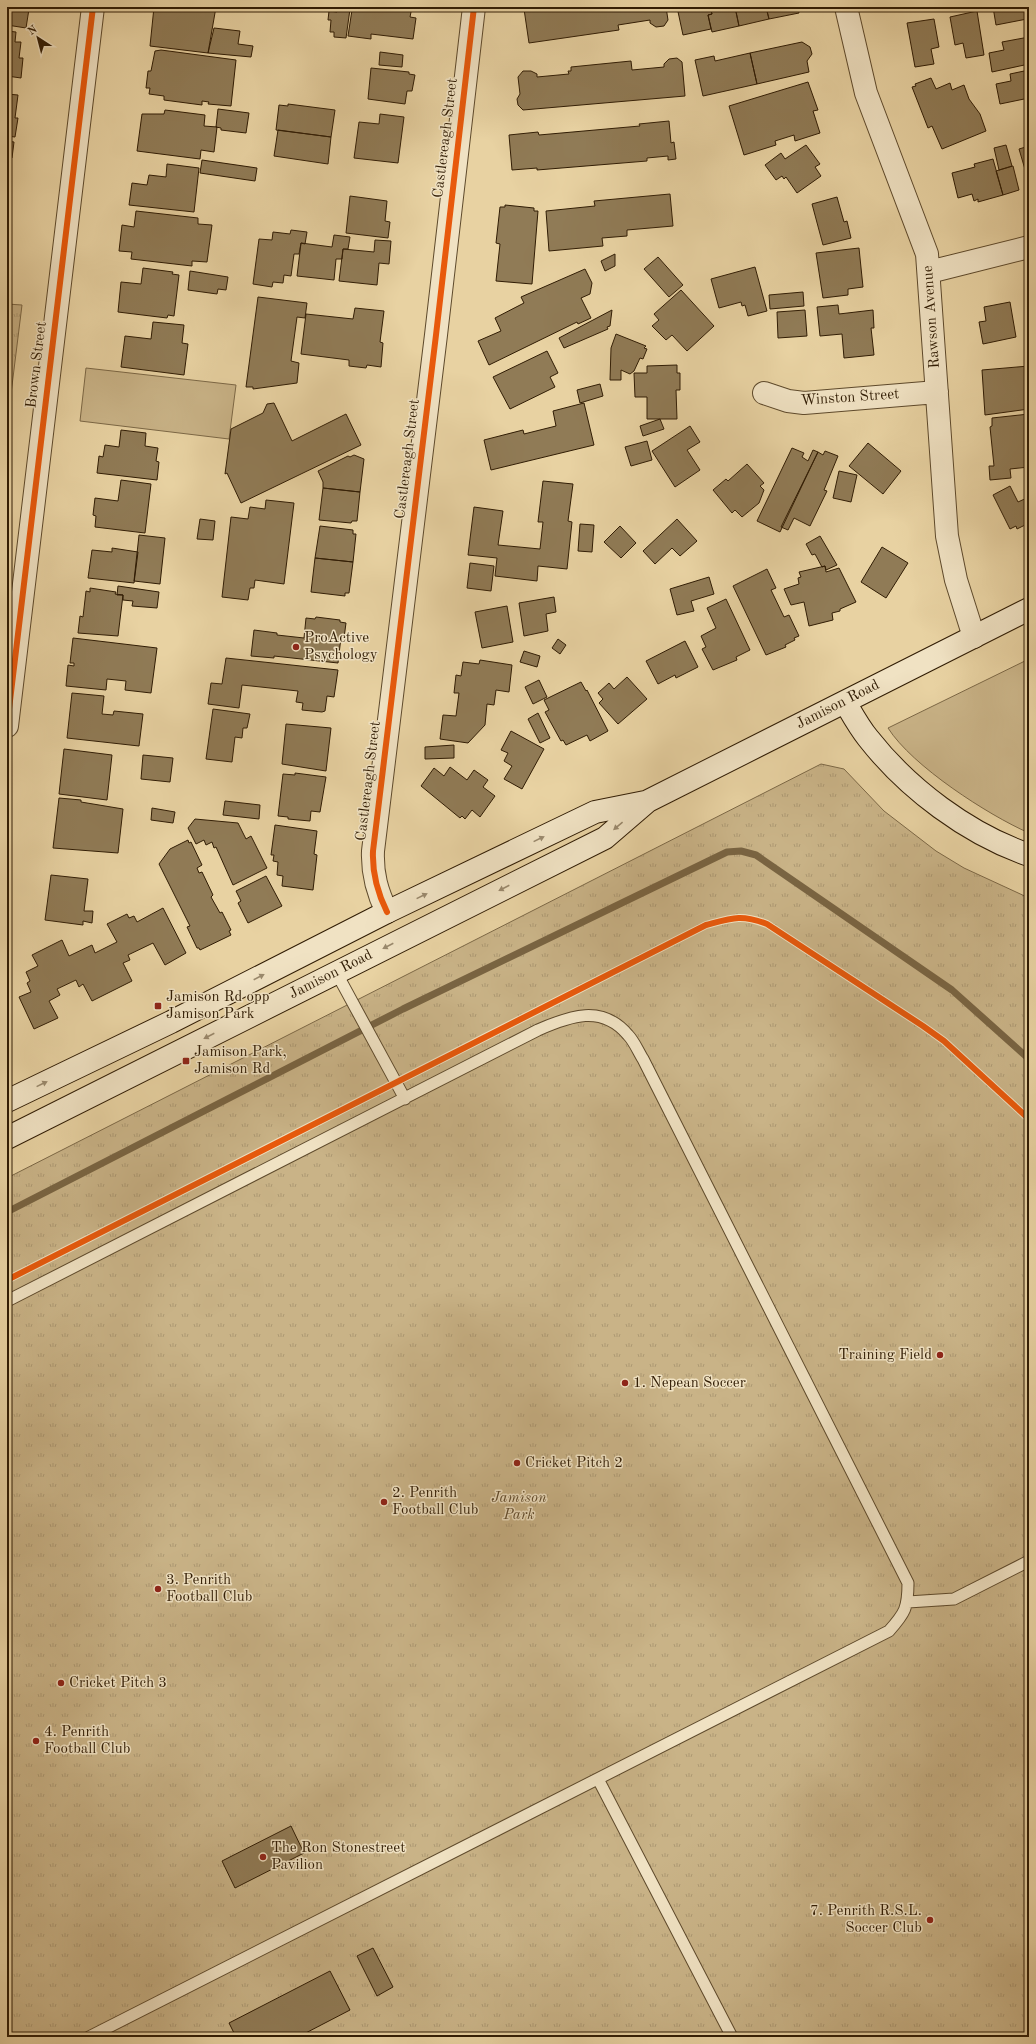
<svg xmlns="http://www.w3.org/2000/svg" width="1036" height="2044" viewBox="0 0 1036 2044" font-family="'Old Standard TT',serif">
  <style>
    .grass { fill: #c9b387; stroke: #7c6846 }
    .park { fill: url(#park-tufts); stroke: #7c6846 }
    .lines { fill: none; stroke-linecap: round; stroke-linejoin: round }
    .stream { stroke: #796442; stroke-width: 7 }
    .building { fill: #907b56; stroke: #301c04 }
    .lane-casing { stroke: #5e4a2c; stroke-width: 13 }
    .street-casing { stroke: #5e4a2c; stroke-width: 24 }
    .secondary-casing { stroke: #301c04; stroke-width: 24 }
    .lane { stroke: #f0e2c3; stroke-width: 11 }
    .street { stroke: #f0e2c3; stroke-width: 22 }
    .secondary { stroke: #f0e2c3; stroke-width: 22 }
    .cycleway-casing { stroke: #f0e2c3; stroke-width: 8 }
    .cycleway { stroke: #e8590c; stroke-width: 6 }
    .oneway { fill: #9a896d }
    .poi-dot { fill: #8f2418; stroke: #f0e2c3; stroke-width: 1.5 }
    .labels { text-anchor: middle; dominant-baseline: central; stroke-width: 3; stroke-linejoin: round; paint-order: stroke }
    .street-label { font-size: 15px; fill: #301c04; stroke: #f0e2c3 }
    .poi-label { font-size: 15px; fill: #301c04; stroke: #f0e2c3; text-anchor: start }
    .park-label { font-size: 15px; font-style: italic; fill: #5e492b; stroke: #f0e2c3 }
  </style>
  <defs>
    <pattern id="park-tufts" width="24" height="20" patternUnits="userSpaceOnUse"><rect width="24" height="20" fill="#c9b387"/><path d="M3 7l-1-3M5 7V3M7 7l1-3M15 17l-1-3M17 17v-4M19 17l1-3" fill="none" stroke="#ad9973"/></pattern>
  </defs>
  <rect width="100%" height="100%" fill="#e8d2a2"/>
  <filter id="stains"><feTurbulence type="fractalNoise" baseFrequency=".005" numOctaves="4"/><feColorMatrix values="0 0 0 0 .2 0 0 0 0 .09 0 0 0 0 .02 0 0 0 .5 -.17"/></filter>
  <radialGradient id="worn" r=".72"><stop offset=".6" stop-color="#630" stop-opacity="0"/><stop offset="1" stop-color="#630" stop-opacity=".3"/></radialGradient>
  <!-- grass -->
  <path class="grass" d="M 86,368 L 236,385 L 229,439 L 80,421 Z
    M 1029,659 L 1029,833 C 988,815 912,766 888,728 Z"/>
  <!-- park -->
  <path class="park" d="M 7,304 L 22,305 L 7,426 Z
    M 821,764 L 844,769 L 884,811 L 936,851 L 964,868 L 1029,898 L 1029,2037 L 7,2037 L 7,1178 Z"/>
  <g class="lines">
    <!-- stream -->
    <path class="stream" d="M 7,1212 L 403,1009 L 727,852 L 741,851 L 756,855 L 952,990 L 1029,1059"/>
  </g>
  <!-- building -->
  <path class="building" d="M 7,7 L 27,7 L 29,9 L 26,28 L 7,25 Z
    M 154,7 L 216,7 L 208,53 L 150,46 Z
    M 338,7 L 350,9 L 346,38 L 334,37 L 334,32 L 330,32 L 331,20 L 328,20 L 329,11 L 337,12 Z
    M 362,7 L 412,7 L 410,17 L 416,18 L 413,39 L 371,34 L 371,39 L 348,36 L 352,10 L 362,11 Z
    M 539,7 L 666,7 L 668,20 L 664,26 L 656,27 L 650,23 L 650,20 L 618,25 L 619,30 L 529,43 L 524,9 Z
    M 677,7 L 710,7 L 712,14 L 708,15 L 711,29 L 683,35 Z
    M 710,7 L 735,7 L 739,26 L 712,32 L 708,15 L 712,14 Z
    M 735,7 L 766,7 L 769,19 L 739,26 Z
    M 766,7 L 798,7 L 799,13 L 769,19 Z
    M 993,7 L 1029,7 L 1029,11 L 1025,12 L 1027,19 L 996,25 Z
    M 977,11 L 984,55 L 966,58 L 963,43 L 955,45 L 950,17 Z
    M 934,19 L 939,47 L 931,49 L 934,64 L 915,67 L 907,23 Z
    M 214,28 L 240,31 L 238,44 L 253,46 L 251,57 L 208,53 Z
    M 7,31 L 16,32 L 15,42 L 21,42 L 19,58 L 23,58 L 21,78 L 7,76 Z
    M 1029,37 L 1029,64 L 992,72 L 989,53 L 1004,50 L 1002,42 Z
    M 802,42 L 810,47 L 812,54 L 807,61 L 809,72 L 757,84 L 750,53 Z
    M 161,50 L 236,60 L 231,106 L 208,104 L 209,102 L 202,101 L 202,105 L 164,100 L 164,96 L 149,94 L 150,88 L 146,88 L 148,71 L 151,71 L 155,51 Z
    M 380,52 L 403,55 L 402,67 L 379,65 Z
    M 750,53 L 757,84 L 703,96 L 695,60 L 714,56 L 715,61 Z
    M 677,58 L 682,62 L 685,96 L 523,110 L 518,105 L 517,99 L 520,94 L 518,77 L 523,71 L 531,71 L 537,74 L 537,77 L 569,74 L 568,71 L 571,71 L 571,67 L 631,61 L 632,70 L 664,67 L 664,64 L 669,59 Z
    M 371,68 L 409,72 L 409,74 L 415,75 L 412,91 L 407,91 L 405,104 L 368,99 Z
    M 1029,70 L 1029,98 L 1000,104 L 996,84 L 1011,81 L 1010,74 Z
    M 931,78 L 936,89 L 950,83 L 952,90 L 964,85 L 969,99 L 980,114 L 986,131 L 942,149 L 932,126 L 928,128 L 912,87 L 916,86 L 915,84 Z
    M 808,82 L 818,110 L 813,111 L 820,133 L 795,141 L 794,135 L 775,141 L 776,145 L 744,155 L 729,106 Z
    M 7,94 L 18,95 L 15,118 L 18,118 L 15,137 L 7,136 Z
    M 288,104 L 335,110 L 331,137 L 276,130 L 279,105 L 288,106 Z
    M 218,109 L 249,113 L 246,133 L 221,130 L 221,128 L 216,127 Z
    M 165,110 L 205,115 L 204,126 L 217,127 L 214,152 L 201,150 L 200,159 L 137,151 L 142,114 L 164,114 Z
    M 380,114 L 404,117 L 398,163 L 354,158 L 359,122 L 379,124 Z
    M 669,121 L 671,143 L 674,142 L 676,159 L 668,160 L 668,156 L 647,158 L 647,161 L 537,170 L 537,168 L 512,170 L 509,135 L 538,132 L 539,135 L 640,126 L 639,124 Z
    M 278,130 L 331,137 L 328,164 L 274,156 Z
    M 7,141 L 14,142 L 12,158 L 7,158 Z
    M 806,145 L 820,164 L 815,167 L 821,176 L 797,193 L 786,177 L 784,179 L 782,176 L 776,180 L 765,165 L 781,153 L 785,159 Z
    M 1006,145 L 1012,166 L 999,170 L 994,148 Z
    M 1029,146 L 1029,183 L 1019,149 Z
    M 993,159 L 1003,195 L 978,202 L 978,199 L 974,201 L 972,194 L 958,198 L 952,173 L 975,167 L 974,164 Z
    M 202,160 L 257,168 L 255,181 L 200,173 Z
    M 167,164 L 199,168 L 194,212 L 129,205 L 132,183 L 147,185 L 149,175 L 166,177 Z
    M 1013,166 L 1019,190 L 1003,195 L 996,171 Z
    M 670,194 L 673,226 L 627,230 L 627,236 L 602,238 L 603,246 L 549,251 L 546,211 L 595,206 L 594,201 Z
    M 350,196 L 387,201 L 385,221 L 390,222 L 388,238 L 346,233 Z
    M 837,197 L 844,222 L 847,221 L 851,238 L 823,245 L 812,204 Z
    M 505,205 L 534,208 L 534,211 L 538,211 L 532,284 L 496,281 L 500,244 L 496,243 L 500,207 L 505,207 Z
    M 136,211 L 198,218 L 198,224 L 212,225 L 207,262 L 192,261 L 192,266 L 131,259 L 132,252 L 119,251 L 122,225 L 134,227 Z
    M 291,230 L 307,232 L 305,244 L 301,243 L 299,254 L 294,254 L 291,276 L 284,275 L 283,283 L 273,282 L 272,287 L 253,284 L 259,239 L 272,240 L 273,232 L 290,234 Z
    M 334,235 L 350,237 L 348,249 L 343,249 L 342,259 L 336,259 L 334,280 L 297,276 L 301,243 L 332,247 Z
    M 375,240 L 391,241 L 389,264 L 379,263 L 377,285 L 339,281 L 343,249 L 374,252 Z
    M 859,248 L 863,287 L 848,289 L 848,295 L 823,298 L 816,253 Z
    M 615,254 L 615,266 L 605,271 L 601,261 Z
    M 658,257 L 683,285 L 669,297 L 644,269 Z
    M 755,267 L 767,311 L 748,316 L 745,305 L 742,306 L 741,302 L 719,308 L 711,279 Z
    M 143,268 L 173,272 L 172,274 L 179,275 L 174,316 L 168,315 L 167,318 L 118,312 L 121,282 L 141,284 Z
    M 585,269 L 592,283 L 590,294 L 581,298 L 591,318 L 578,324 L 577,322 L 489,365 L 478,341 L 501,331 L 495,318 L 524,303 L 521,297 Z
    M 190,271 L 228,277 L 226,290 L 218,289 L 217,294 L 188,290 Z
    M 681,290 L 714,326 L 687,351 L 672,335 L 666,340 L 652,326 L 659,320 L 654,314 Z
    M 803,292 L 804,306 L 770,309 L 769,295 Z
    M 258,297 L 307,303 L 305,318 L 297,317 L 291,361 L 299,363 L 297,383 L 253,389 L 253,387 L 246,387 Z
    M 1010,302 L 1016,337 L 983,344 L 979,322 L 986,321 L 984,307 Z
    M 838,305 L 839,314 L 873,310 L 874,328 L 871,328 L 874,355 L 844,358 L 842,334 L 820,336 L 817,307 Z
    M 355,308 L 384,311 L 380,342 L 383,343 L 381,367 L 367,365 L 366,368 L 349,366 L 349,360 L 301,354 L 306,314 L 353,319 Z
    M 612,310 L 610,326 L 607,327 L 608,329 L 564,348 L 559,338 Z
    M 805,310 L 807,336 L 778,338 L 777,312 Z
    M 153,322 L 184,325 L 182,343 L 188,344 L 184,375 L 121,367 L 125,336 L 151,339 Z
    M 616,334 L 646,346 L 644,348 L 647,349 L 643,359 L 640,358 L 634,371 L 630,374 L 621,370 L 621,380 L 610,380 L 611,348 Z
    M 547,351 L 558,373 L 550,377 L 555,387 L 510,409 L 493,377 Z
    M 677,365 L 677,373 L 680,373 L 680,390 L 676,390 L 677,419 L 647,419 L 647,397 L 635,397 L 634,373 L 647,373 L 647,366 Z
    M 1029,366 L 1029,409 L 985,415 L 982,370 Z
    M 600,384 L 603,396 L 580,403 L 577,390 Z
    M 274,403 L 292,441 L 346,414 L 361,445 L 241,503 L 227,473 L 225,474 L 231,429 L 263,413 L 267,404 Z
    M 584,403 L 594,445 L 491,470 L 484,440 L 523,430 L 524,434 L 556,426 L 553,411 Z
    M 1029,414 L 1029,467 L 1010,469 L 1011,478 L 990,480 L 989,466 L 994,466 L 990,427 L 992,426 L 992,418 Z
    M 660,419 L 664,429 L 643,436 L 640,426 Z
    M 690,426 L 700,442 L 687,450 L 700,470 L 675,487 L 652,451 Z
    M 121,430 L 146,433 L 145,446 L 158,448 L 156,461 L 159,462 L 157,480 L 97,473 L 99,456 L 103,457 L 105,445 L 119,447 Z
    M 647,441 L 652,460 L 631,466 L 625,447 Z
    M 868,443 L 901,471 L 883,494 L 849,466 Z
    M 792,448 L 804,453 L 802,457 L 808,461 L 813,450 L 818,452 L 780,532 L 757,521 Z
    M 825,451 L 838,456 L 824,490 L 827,491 L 810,526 L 794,518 L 788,530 L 781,527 L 818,452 L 823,455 Z
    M 354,455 L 364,459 L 360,492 L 323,488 L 323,482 L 318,471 L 348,456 L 350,457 Z
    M 747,464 L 764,483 L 760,486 L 764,490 L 759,503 L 742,517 L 735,510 L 732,513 L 713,490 L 726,479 L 728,481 Z
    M 839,471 L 857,475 L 851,502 L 833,498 Z
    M 121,480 L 151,484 L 145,533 L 95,527 L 96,516 L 93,515 L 95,498 L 118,501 Z
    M 543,481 L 573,484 L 568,521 L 572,522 L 567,569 L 538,566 L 537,581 L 495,576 L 497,558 L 468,555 L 474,507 L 503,511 L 498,545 L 540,549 L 543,522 L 538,522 Z
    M 1010,486 L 1018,502 L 1029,497 L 1029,523 L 1017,529 L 1016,526 L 1010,529 L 993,495 Z
    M 323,488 L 360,492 L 357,521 L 352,521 L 351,523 L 319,520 Z
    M 266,500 L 294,503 L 284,584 L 255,580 L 254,588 L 250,588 L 248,600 L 222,597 L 231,517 L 248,519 L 250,507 L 265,509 Z
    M 200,519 L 215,521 L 213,540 L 197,539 Z
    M 677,519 L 697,541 L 680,556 L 672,548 L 655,564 L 643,551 Z
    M 580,524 L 594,525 L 592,552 L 578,551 Z
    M 320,526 L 353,530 L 353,534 L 356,534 L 353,562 L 315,558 Z
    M 620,526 L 636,543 L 621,558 L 604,542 Z
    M 139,535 L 165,538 L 160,584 L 134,581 Z
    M 820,536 L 837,565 L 826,570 L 825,566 L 822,567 L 815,554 L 812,555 L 806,544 Z
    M 882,547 L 908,563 L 886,598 L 861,582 Z
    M 112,548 L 138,552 L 134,583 L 88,578 L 92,550 L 112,552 Z
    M 315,558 L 353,562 L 349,593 L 345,593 L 345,596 L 311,592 Z
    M 470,563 L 494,566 L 491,591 L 467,588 Z
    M 825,566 L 826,572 L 839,568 L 856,602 L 840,609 L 840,611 L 832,613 L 833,620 L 809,626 L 804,602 L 791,605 L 784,589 L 799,584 L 798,578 L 801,577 L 799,572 Z
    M 767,569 L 776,588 L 771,590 L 784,617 L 789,615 L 799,636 L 794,638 L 795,640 L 785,645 L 786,647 L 766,655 L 733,586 Z
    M 709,577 L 714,594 L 691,601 L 694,611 L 677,615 L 670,589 Z
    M 118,586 L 159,592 L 157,608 L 132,606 L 133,601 L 123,600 L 123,595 L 117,595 Z
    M 90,588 L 116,592 L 115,594 L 123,595 L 118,636 L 78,633 L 80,616 L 83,617 L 86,591 L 90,592 Z
    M 554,597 L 556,612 L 546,614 L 548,631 L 524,636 L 519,603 Z
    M 726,599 L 750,650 L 736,657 L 737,660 L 713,670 L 702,649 L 706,647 L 701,636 L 716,628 L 707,608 Z
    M 507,606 L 513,642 L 482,648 L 475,612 Z
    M 316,617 L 340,620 L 340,622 L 346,623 L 344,638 L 341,637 L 338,663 L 274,656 L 274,658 L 251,656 L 254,630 L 277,633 L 277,635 L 304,638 L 306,618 L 315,619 Z
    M 73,638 L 157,648 L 151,693 L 125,690 L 126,681 L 107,679 L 106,690 L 66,686 L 68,665 L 74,666 L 74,663 L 70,663 Z
    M 558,639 L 566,645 L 560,654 L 552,648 Z
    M 685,641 L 698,667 L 676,678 L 675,675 L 658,684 L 646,661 Z
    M 524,651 L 540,656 L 537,667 L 520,662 Z
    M 226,658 L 338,670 L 334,697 L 327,696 L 325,711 L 322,712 L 302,710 L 303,703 L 296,702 L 298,691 L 242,685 L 239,708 L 208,704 L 211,683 L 222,684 Z
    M 480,660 L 512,665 L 509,692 L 496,690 L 494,705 L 487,704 L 485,725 L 468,743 L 440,739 L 443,715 L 456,716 L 459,693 L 454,693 L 456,675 L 461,676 L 463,662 L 479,664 Z
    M 627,677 L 647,699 L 618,724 L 599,703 L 603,699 L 598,693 L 609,683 L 614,689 Z
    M 539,680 L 547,697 L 533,704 L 525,687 Z
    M 581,682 L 586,691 L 587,690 L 608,731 L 590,741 L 587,735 L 566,745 L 563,740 L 561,741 L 545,712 L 549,710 L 544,700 Z
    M 72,693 L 104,696 L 102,714 L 113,715 L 114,711 L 143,714 L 139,746 L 67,738 Z
    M 213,709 L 250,714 L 247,728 L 243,728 L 242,738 L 235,737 L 232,762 L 206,759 Z
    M 538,713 L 550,738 L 540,743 L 528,719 Z
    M 286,724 L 331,728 L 326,771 L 282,764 Z
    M 511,731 L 544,749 L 522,789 L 504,779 L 512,766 L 504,761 L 508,753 L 501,750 Z
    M 454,745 L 454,758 L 425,759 L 425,747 Z
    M 64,749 L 112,755 L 107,800 L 59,794 Z
    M 143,755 L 173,758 L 170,782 L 141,779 Z
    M 450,767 L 467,780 L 474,770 L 488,780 L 483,787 L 495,796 L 480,817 L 472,810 L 465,819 L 462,816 L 460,818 L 421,786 L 434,768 L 444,776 Z
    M 295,773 L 326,777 L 320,812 L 311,811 L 310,821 L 288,819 L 288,817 L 278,816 L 283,774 L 295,775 Z
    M 59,798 L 81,800 L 81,802 L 123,809 L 118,853 L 53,848 Z
    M 225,801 L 260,805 L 259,819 L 223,815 Z
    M 152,808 L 175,812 L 173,823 L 151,820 Z
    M 195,819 L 238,823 L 246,839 L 251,836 L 267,868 L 233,885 L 216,847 L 214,848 L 212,842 L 206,845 L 204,840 L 196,844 L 188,828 Z
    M 275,825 L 317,831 L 314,854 L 317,855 L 313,890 L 282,886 L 283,876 L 277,875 L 278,862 L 273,861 L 274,855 L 271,855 Z
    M 188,840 L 189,843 L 191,842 L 202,865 L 197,868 L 199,873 L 202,872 L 213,895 L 211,897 L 220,913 L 222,912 L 231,930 L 229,931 L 231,935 L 200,950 L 199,948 L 197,948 L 187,927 L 190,926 L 159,864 L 170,849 Z
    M 51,875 L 88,879 L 84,911 L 93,911 L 92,923 L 83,921 L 83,925 L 45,920 Z
    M 266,876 L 282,906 L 248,923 L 238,903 L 241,901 L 236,891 Z
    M 163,908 L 186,953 L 165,965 L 153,943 L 128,955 L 130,960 L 123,963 L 132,981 L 92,1001 L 83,984 L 79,987 L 76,980 L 57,989 L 60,995 L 49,1001 L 58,1018 L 34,1029 L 19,997 L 31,992 L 27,983 L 30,981 L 26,972 L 38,966 L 32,955 L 62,940 L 69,956 L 92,945 L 95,953 L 117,942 L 107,924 L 127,914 L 129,918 L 134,916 L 137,922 Z
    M 291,1826 L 304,1853 L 235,1888 L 222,1861 Z
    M 373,1948 L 393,1987 L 377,1996 L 357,1956 Z
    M 330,1971 L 350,2010 L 298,2037 L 236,2037 L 229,2023 Z"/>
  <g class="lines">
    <!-- lane casing -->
    <g class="lane-casing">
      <path id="lane" d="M 336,972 L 405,1099
        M 7,1301 L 538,1030 C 570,1016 602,1004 628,1035 C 634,1041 638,1051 643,1059 L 908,1583 C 908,1608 905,1613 889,1631 L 89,2037
        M 908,1602 L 954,1599 L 1029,1561
        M 598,1779 L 732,2037"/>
    </g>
    <!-- street casing -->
    <g class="street-casing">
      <path id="street" d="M 846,7 L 866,93 L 927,254 L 947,536 L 956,580 L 974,637
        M 929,272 L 1029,247
        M 764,393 L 788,401 L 804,403 L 937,392
        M 7,726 L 93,7
        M 387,912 C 377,892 372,874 373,851 L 436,335 L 474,7"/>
    </g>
    <!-- secondary casing -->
    <g class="secondary-casing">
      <path id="secondary" d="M 845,702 C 852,714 859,727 868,738 C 908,789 968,834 1029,855
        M 7,1101 L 171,1022 L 387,912 L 595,812 L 645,802
        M 7,1138 L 605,838 L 648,801 L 1029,609"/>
    </g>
    <!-- lane -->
    <use href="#lane" class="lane"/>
    <!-- street -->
    <use href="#street" class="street"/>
    <!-- secondary -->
    <use href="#secondary" class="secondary"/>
    <!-- cycleway casing -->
    <g class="cycleway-casing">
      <path id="cycleway" d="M 7,726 L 93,7
        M 387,912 C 377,892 372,874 373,851 L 436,335 L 474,7
        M 7,1280 L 706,925 C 732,918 741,914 767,924 L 923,1026 L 944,1041 L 1029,1119"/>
    </g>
    <!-- cycleway -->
    <use href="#cycleway" class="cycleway"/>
  </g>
  <!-- one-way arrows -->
  <defs><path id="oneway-solid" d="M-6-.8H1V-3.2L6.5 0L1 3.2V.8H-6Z"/></defs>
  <g class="oneway">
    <use href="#oneway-solid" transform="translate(618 826) rotate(140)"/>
    <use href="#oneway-solid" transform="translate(539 839) rotate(-26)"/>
    <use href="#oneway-solid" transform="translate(504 888) rotate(153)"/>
    <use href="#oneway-solid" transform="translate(422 896) rotate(-26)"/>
    <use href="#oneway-solid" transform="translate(388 946) rotate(153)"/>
    <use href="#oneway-solid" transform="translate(259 977) rotate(-27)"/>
    <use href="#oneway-solid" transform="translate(209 1036) rotate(153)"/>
    <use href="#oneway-solid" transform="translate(42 1084) rotate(-26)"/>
  </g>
  <!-- markers -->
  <g class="poi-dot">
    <circle cx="296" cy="647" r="4"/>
    <rect x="154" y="1002" width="8" height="8" rx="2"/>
    <rect x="182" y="1057" width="8" height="8" rx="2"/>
    <circle cx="940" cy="1355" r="4"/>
    <circle cx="625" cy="1383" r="4"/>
    <circle cx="517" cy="1463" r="4"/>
    <circle cx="384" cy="1502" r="4"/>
    <circle cx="158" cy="1589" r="4"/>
    <circle cx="61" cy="1683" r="4"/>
    <circle cx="36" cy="1741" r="4"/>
    <circle cx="263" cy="1857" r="4"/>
    <circle cx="930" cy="1920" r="4"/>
  </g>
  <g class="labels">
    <!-- street labels -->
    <g class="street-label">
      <text transform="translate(446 138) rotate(-83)">Castlereagh Street</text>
      <text transform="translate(932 317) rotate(-94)">Rawson Avenue</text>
      <text transform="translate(37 365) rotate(-83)">Brown Street</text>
      <text transform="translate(850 398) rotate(-4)">Winston Street</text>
      <text transform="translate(408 459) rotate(-83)">Castlereagh Street</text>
      <text transform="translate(838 705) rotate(-27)">Jamison Road</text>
      <text transform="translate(369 781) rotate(-83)">Castlereagh Street</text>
      <text transform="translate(331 975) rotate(-27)">Jamison Road</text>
    </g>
    <!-- poi labels -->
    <g class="poi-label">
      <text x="304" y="638">ProActive<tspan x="304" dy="17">Psychology</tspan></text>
      <text x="166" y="997">Jamison Rd opp<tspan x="166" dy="17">Jamison Park</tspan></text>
      <text x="194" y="1052">Jamison Park,<tspan x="194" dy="17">Jamison Rd</tspan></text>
      <text x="932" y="1355" text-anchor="end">Training Field</text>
      <text x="633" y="1383">1. Nepean Soccer</text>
      <text x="525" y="1463">Cricket Pitch 2</text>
      <text x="392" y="1493">2. Penrith<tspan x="392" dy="17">Football Club</tspan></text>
      <text x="166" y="1580">3. Penrith<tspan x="166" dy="17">Football Club</tspan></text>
      <text x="69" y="1683">Cricket Pitch 3</text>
      <text x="44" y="1732">4. Penrith<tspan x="44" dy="17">Football Club</tspan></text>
      <text x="271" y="1848">The Ron Stonestreet<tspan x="271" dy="17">Pavilion</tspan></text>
      <text x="922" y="1911" text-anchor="end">7. Penrith R.S.L.<tspan x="922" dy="17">Soccer Club</tspan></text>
    </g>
    <!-- park labels -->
    <g class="park-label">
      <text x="519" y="1498">Jamison<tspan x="519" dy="17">Park</tspan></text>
    </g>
  </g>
  <!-- margin -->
  <rect width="1036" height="2044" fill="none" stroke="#e8d2a2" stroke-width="24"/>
  <rect x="8" y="8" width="1020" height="2028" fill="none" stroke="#301c04" stroke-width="2"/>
  <rect x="12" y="12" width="1012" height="2020" fill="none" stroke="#301c04"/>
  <!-- north arrow -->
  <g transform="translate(38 38) rotate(324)" stroke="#f0e2c3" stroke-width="3" paint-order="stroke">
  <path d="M0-3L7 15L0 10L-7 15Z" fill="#301c04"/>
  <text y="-6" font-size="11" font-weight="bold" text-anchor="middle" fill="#301c04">N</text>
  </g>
  <rect width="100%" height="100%" filter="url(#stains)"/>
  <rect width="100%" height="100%" fill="url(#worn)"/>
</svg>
